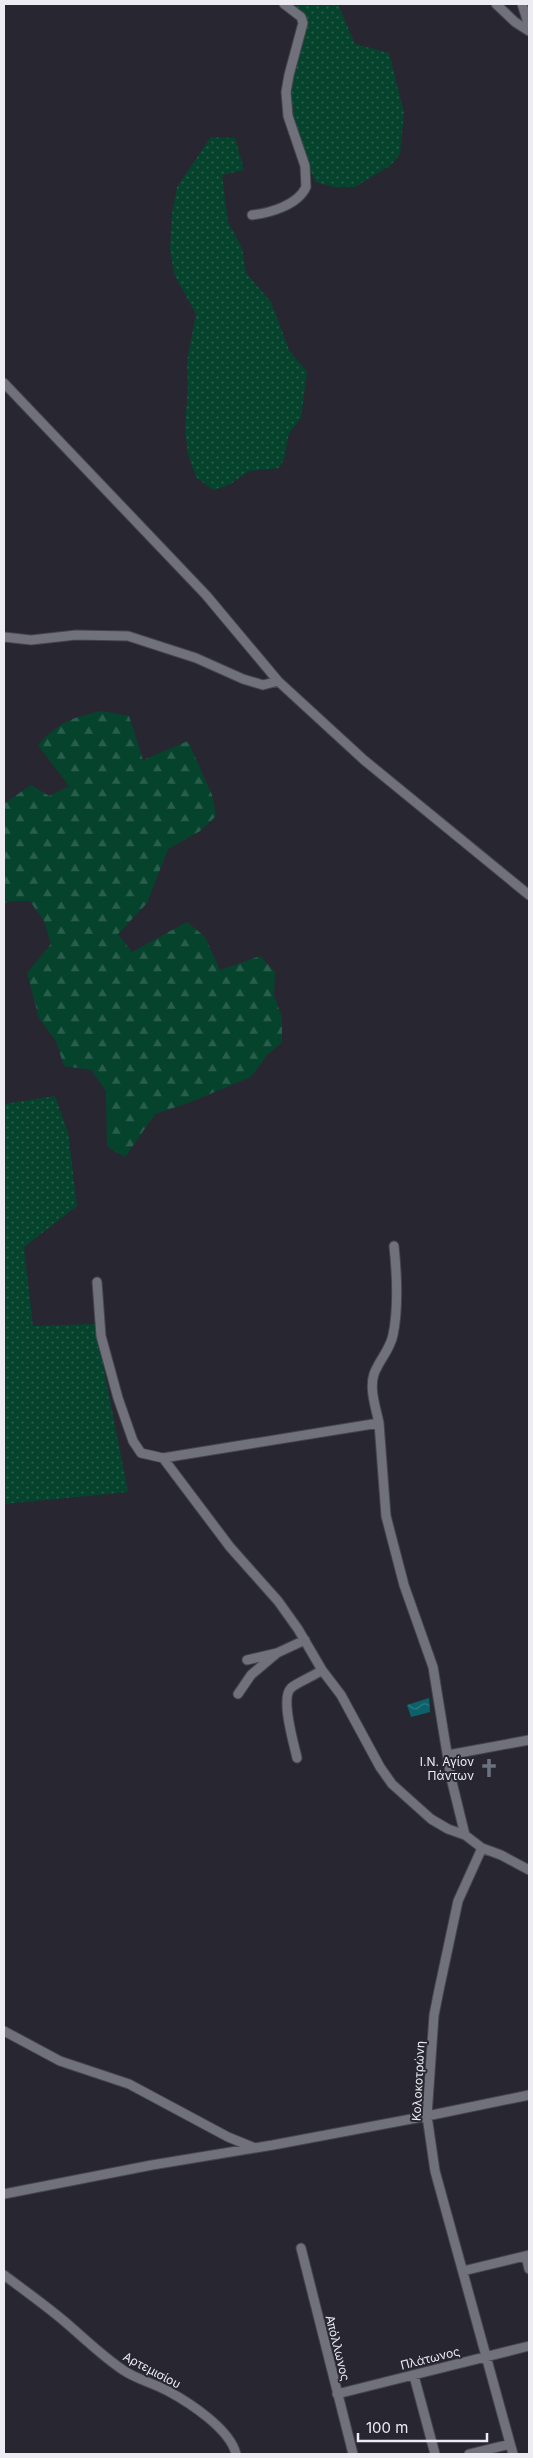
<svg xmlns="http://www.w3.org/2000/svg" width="533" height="2458" viewBox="0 0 533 2458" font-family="Inter,sans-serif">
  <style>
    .grass { fill: url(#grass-dots) }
    .forest { fill: url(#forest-firs) }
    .water { fill: url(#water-waves) }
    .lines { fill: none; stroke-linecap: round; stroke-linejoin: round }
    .minor-casing { stroke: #46454d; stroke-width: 11 }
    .minor { stroke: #71717c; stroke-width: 9 }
    .labels { text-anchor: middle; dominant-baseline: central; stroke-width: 4; stroke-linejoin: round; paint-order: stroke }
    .poi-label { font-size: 12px; fill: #ececf2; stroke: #282731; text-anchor: end }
    .street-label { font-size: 12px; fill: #ececf2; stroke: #282731 }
  </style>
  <defs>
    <pattern id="grass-dots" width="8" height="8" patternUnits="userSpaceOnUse" patternTransform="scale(1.25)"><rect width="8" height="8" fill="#05432d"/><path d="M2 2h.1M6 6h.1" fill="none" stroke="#2a5e4c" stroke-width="1.8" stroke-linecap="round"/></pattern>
    <pattern id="forest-firs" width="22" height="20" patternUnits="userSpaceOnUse" patternTransform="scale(1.25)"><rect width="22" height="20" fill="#05432d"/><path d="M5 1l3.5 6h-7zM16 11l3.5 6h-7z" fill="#2a5e4c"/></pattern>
    <pattern id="water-waves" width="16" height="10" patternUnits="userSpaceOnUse" patternTransform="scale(1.25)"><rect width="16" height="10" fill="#0b626a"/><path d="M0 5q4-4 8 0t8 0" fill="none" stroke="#2f7980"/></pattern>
  </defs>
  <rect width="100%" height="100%" fill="#282731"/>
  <!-- grass -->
  <path class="grass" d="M 292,4 L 338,4 L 355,44 L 389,53 L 404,113 L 400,154 L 391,165 L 355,187 L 334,187 L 316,182 L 309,168 L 289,109 L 292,73 L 304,18 Z
    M 211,137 L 235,138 L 244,170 L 222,175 L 228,222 L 242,248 L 246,273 L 271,302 L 289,350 L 307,372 L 301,418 L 289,433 L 284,459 L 279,468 L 249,471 L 229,485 L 213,490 L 196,477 L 188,454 L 185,428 L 188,386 L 187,361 L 196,314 L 174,274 L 170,249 L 172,214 L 177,187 Z
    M 55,1096 L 68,1132 L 77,1206 L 24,1247 L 33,1326 L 95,1324 L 128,1492 L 4,1504 L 4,1104 Z"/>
  <!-- forest -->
  <path class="forest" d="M 102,711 L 129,716 L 143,760 L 188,741 L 212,795 L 216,816 L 200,831 L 168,849 L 147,903 L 118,934 L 132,952 L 187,922 L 205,937 L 220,970 L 260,956 L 275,972 L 274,996 L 282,1017 L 282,1042 L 267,1055 L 251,1077 L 188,1103 L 155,1114 L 125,1157 L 107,1147 L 106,1091 L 91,1070 L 64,1066 L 56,1041 L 39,1018 L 27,973 L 51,944 L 44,921 L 30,901 L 9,901 L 4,904 L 5,803 L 31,785 L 49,796 L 69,786 L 38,745 C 59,722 73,717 102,711 Z"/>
  <!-- water -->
  <path class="water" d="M 429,1698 L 430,1712 L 411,1717 L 407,1705 Z"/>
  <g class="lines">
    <!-- minor casing -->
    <g class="minor-casing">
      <path id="minor" d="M 496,4 L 515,22 L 529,31
        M 522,4 L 529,26
        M 252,215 C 270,213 298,205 306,187 L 305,166 L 288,116 L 286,92 L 289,75 L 303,23 L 301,17 L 284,4
        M 4,383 L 206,595 L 278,681 L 364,760 L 529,895
        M 4,637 L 31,640 L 76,635 L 128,636 L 196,658 L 243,679 L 263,685 L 278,681
        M 97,1282 L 101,1336 L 118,1398 L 133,1441 L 141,1453 L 163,1458 L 230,1547 L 278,1601 L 298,1629 L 322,1670 L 341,1695 L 380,1767 L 392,1784 L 431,1819 L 448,1829 L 465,1835 L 482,1848
        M 379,1423 C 376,1408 369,1389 374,1374 C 379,1360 390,1350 393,1335 C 399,1306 397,1275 394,1246
        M 163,1458 L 379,1423 L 386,1516 L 404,1585 L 433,1667 L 451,1778 L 465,1835
        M 247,1660 L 277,1653 L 305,1640
        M 238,1694 L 251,1675 L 277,1653
        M 448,1755 L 529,1740
        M 297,1758 C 294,1744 280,1698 291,1688 C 296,1683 314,1676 322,1670
        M 4,2031 L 60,2061 L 129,2084 L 228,2137 L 255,2148
        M 4,2194 L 152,2165 L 273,2145 L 427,2116 L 529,2095
        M 301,2248 L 353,2454
        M 526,2256 L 529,2269
        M 463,2271 L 529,2255
        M 4,2275 C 24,2290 45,2305 64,2321 C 84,2338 102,2356 123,2370 C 136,2379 153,2383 168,2391 C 190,2403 230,2429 236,2454
        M 414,2376 L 435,2454
        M 337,2394 L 529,2346
        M 469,2454 L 510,2444
        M 513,2454 L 435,2171 L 427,2116 L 434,2015 L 439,1990 L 458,1901 L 482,1848 L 501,1855 L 529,1870"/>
    </g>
    <!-- minor -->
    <use href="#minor" class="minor"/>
  </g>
  <!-- icons -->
  <defs>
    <g id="church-bare" transform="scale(1.5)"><path d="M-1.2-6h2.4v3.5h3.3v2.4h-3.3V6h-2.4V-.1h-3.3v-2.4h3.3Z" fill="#6b7280" stroke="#282731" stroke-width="2.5" paint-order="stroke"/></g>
  </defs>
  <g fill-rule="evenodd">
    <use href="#church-bare" x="489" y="1768"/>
  </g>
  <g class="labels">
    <!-- poi labels -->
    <g class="poi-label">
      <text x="474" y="1761">Ι.Ν. Αγίον<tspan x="474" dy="14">Πάντων</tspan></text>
    </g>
    <!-- street labels -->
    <g class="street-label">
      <text transform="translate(418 2081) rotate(-87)">Κολοκοτρώνη</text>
      <text transform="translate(338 2348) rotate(76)">Απόλλωνος</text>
      <text transform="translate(430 2358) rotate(-14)">Πλάτωνος</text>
      <text transform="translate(152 2370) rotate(28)">Αρτεμισίου</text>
    </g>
  </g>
  <!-- border -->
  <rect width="533" height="2458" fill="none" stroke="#ececf2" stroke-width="10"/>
  <!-- scale -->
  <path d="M358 2433v8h129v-8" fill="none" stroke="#ececf2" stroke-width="2.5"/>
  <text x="366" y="2433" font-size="15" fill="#ececf2" stroke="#282731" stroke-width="4" paint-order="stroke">100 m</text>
</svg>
